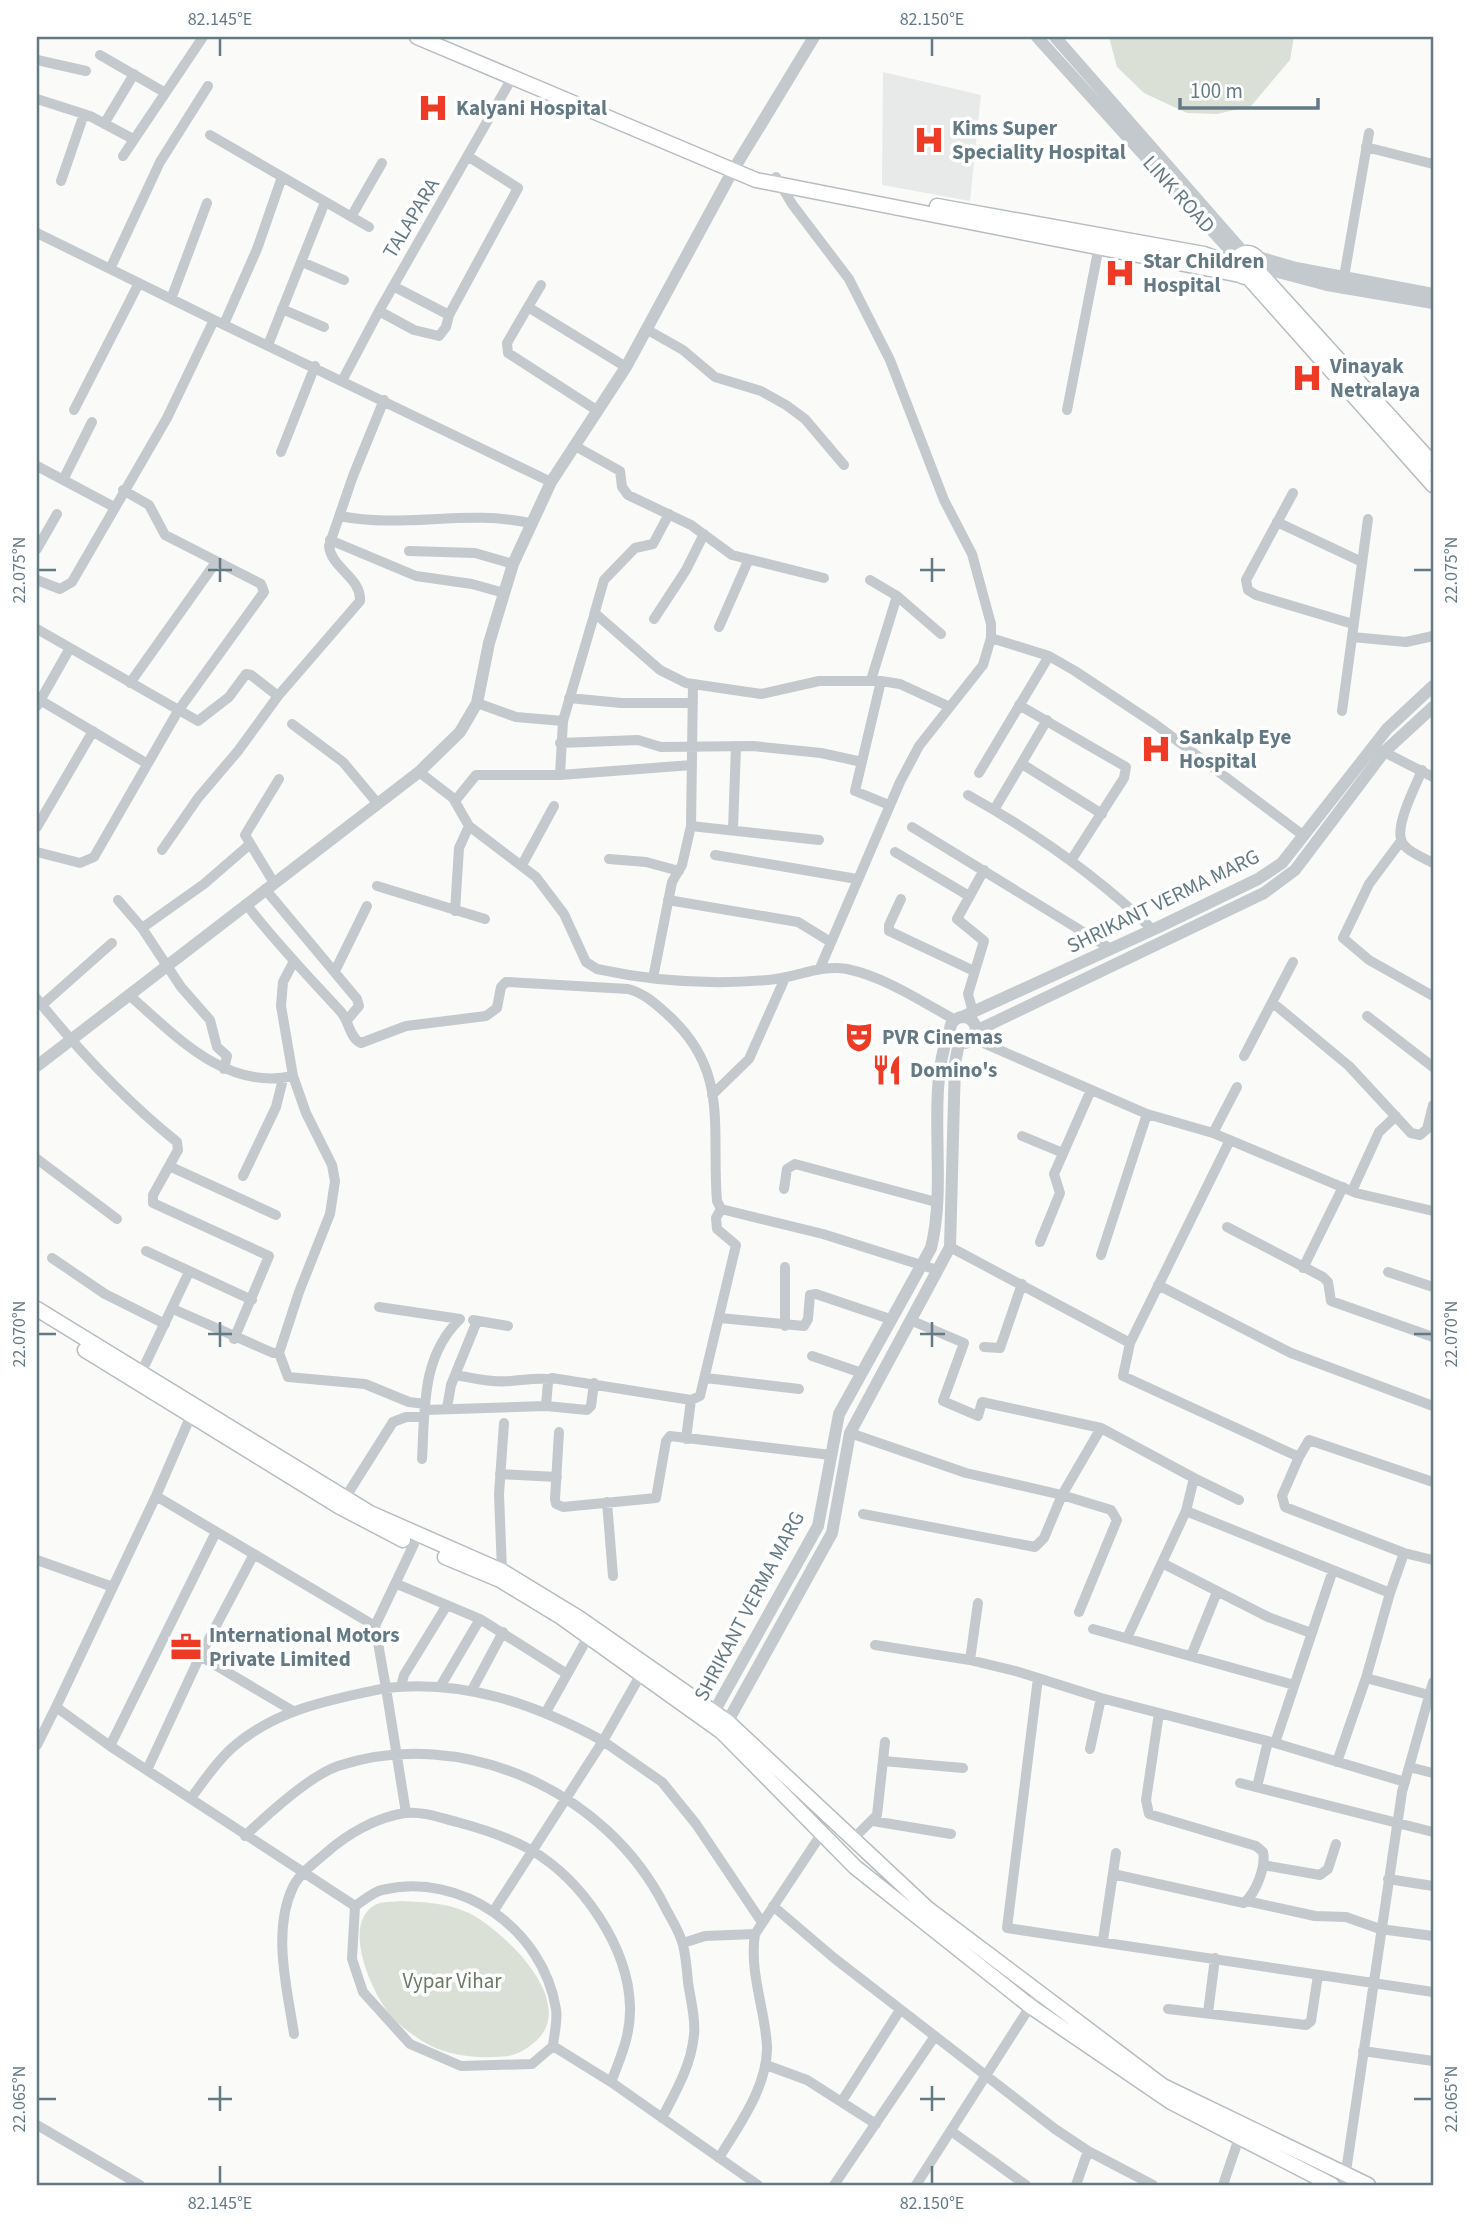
<svg xmlns="http://www.w3.org/2000/svg" width="1470" height="2222" viewBox="0 0 1470 2222" font-family="'Source Sans 3',sans-serif">
  <style>
    .built { fill: #e8eae9 }
    .green { fill: #dbe0d7 }
    .lines { fill: none; stroke-linecap: round; stroke-linejoin: round }
    .secondary-casing { stroke: #b5bdc1; stroke-width: 17 }
    .minor { stroke: #c3c9cc; stroke-width: 10 }
    .tertiary { stroke: #c3c9cc; stroke-width: 12 }
    .secondary { stroke: #fff; stroke-width: 14 }
    .ticks { fill: none; stroke: #637a85; stroke-width: 2.5 }
    .labels { text-anchor: middle; dominant-baseline: central; stroke-width: 7; stroke-linejoin: round; paint-order: stroke }
    .poi-label { font-size: 21px; font-weight: bold; fill: #637a85; stroke: #fff; text-anchor: start }
    .street-label { font-size: 21px; fill: #637a85; stroke: #fff }
    .park-label { font-size: 21px; fill: #6a7b63; stroke: #fff }
    .neatline { fill: none; stroke: #637a85; stroke-width: 2.5 }
    .ticks-label { font-size: 18px; text-anchor: middle; fill: #637a85 }
  </style>
  <rect width="100%" height="100%" fill="#fafaf8"/>
  <!-- built -->
  <path class="built" d="M 883,72 L 981,95 L 970,201 L 882,185 Z"/>
  <!-- green -->
  <path class="green" d="M 1109,37 L 1294,37 L 1290,60 L 1251,106 L 1217,114 L 1187,113 L 1144,93 L 1117,67 Z
    M 402,1901 C 424,1902 448,1903 469,1913 C 503,1930 579,2002 536,2041 C 522,2053 513,2057 494,2057 C 470,2058 442,2054 422,2041 C 413,2035 400,2026 393,2018 C 373,1997 340,1924 375,1905 C 382,1901 394,1902 402,1901 Z"/>
  <g class="lines">
    <!-- secondary casing -->
    <g class="secondary-casing">
      <path id="secondary" d="M 417,37 L 756,180 L 1240,275
        M 937,206 L 1204,254 L 1235,265
        M1235 265a12 12 0 1 1 24 0a12 12 0 1 1-24 0Z
        M 1258,271 L 1433,464
        M 1248,277 L 1433,485
        M 37,1309 L 370,1513 L 502,1571 L 579,1618 L 728,1722 L 927,1908 L 1163,2086 L 1368,2185
        M 85,1350 L 340,1507 L 403,1540
        M 445,1557 L 500,1580 L 561,1617 L 722,1732 L 855,1867 L 1030,2006 L 1171,2102 L 1332,2185"/>
    </g>
    <!-- minor -->
    <path class="minor" d="M 100,55 L 164,92
      M 37,60 L 86,71
      M 37,99 L 87,115
      M 104,124 L 134,74
      M 210,135 L 369,227
      M 1366,147 L 1433,164
      M 123,156 L 203,37
      M 776,177 L 792,204 L 849,279 L 890,360 L 944,500 L 972,554 L 991,624 L 991,638 L 983,665 L 919,746 L 900,782 L 820,968
      M 61,181 L 83,117 L 90,116 L 133,139
      M 351,217 L 382,163
      M 37,233 L 214,320
      M 302,262 L 344,280
      M 110,269 L 160,162 L 208,86
      M 1344,277 L 1369,133
      M 393,286 L 449,315
      M 171,299 L 207,203
      M 528,307 L 541,285
      M 282,309 L 324,327
      M 379,311 L 414,330 L 439,336 L 446,327 L 449,315 L 518,188 L 469,157
      M 224,324 L 257,249 L 282,177
      M 646,329 L 683,350 L 715,377 L 761,391 L 786,405 L 805,419 L 844,465
      M 268,345 L 325,202
      M 343,379 L 379,311 L 512,78
      M 74,410 L 139,283
      M 1067,410 L 1099,246
      M 598,411 L 508,353 L 507,343 L 528,307 L 626,367
      M 575,446 L 620,471 L 622,487 L 628,495 L 691,525 L 732,555 L 824,578
      M 281,452 L 315,366
      M 37,466 L 114,507
      M 63,480 L 92,422
      M 1293,493 L 1246,580 L 1248,590 L 1256,595 L 1353,624
      M 340,516 C 403,529 466,509 530,523
      M 1277,522 L 1362,562
      M 330,540 L 416,576 L 472,584 L 504,593
      M 37,549 L 57,514
      M 409,551 L 475,553 L 513,564
      M 37,580 L 60,589 L 72,582 L 167,418 L 214,320 L 551,482
      M 870,580 L 897,596 L 871,680
      M 897,596 L 941,634
      M 594,615 L 604,580 L 635,548 L 653,544 L 669,514
      M 654,619 L 686,570 L 704,534
      M 719,627 L 748,561
      M 37,629 L 198,721 L 229,697 L 246,674 L 251,675 L 278,696
      M 1352,637 L 1406,642 L 1433,636
      M 991,638 L 1049,656 L 1075,671 L 1155,724 L 1304,836
      M 881,681 L 855,791 L 889,805
      M 130,683 L 216,562
      M 569,698 L 621,703 L 693,703
      M 40,700 L 146,763
      M 477,703 L 516,717 L 563,721
      M 1019,705 L 1126,767 L 1124,778 L 1072,859
      M 37,706 L 70,648
      M 1342,711 L 1368,519
      M 292,724 L 343,762 L 378,804
      M 560,743 L 638,740 L 661,747 L 753,746 L 821,753 L 862,762
      M 1384,752 L 1433,777
      M 1022,764 L 1102,814
      M 1422,770 C 1416,786 1391,831 1404,845 C 1410,853 1424,858 1433,863
      M 419,772 L 453,798 L 469,826 L 536,877 L 564,914 L 586,962 L 597,969 C 652,981 711,985 768,980 C 796,978 820,964 847,969 C 885,977 921,1001 955,1020
      M 979,773 L 1049,656
      M 560,775 L 563,721 L 593,619 L 597,615 L 660,670 L 686,683 L 761,694 L 819,681 L 881,681 L 900,684 L 950,707
      M 968,795 C 1036,833 1097,876 1153,930
      M 455,801 L 476,775 L 560,775 L 692,765
      M 994,810 L 1047,720
      M 691,826 L 819,840
      M 37,827 L 93,731
      M 912,827 L 1111,949
      M 733,829 L 736,746
      M 1401,841 L 1369,884 L 1343,938 L 1369,960 L 1433,996
      M 162,850 L 198,798 L 238,751 L 278,696 L 360,601 C 362,578 331,568 329,546 L 353,476 L 384,400
      M 37,852 L 80,863 L 94,857 L 178,711 L 264,592 L 261,584 L 165,535 L 149,505 L 123,490
      M 895,852 L 969,896
      M 715,855 L 857,879
      M 609,859 L 646,862 L 679,871
      M 522,865 L 554,806
      M 274,883 L 245,835 L 279,779
      M 377,886 L 485,919
      M 265,889 L 357,999 L 359,1006 L 348,1019
      M 901,899 L 889,925 L 889,931 L 974,971
      M 118,900 L 142,928 L 181,987 L 210,1020 L 217,1047 L 227,1056 L 224,1069
      M 668,900 L 798,922 L 829,941
      M 246,904 C 276,943 308,976 341,1012 C 349,1021 350,1039 361,1043 L 406,1026 L 486,1016 L 497,1008 L 501,987 L 506,982 L 628,989 C 644,993 656,1004 668,1015 C 730,1071 711,1127 717,1201 L 721,1209
      M 455,911 L 459,848 L 469,826
      M 142,928 L 204,884 L 249,845
      M 335,971 L 367,906
      M 653,978 L 672,882 L 682,865 L 691,826 L 693,684
      M 129,995 C 175,1035 225,1091 293,1076
      M 37,999 C 79,1051 125,1100 177,1142 L 178,1150 L 153,1195 L 153,1203 L 269,1256 L 234,1339
      M 1273,1003 L 1349,1066 L 1411,1133 L 1420,1135 L 1427,1129 L 1433,1105
      M 42,1005 L 112,943
      M 973,1012 L 968,994 L 984,941 L 957,919 L 984,870
      M 1367,1016 L 1433,1067
      M 974,1039 L 1147,1114 L 1213,1133 L 1356,1193 L 1433,1211
      M 1244,1056 L 1293,962
      M 712,1095 L 749,1059 L 785,978
      M 1213,1133 L 1237,1087
      M 1022,1136 L 1063,1153
      M 37,1159 L 117,1219
      M 169,1166 L 276,1215
      M 243,1176 L 276,1107 L 283,1079
      M 784,1189 L 787,1169 L 795,1164 L 936,1202
      M 1352,1191 L 1379,1132 L 1396,1116
      M 721,1209 L 823,1234 L 937,1270
      M 1227,1227 L 1323,1277 L 1328,1282 L 1331,1301 L 1433,1337
      M 1040,1242 L 1060,1193 L 1054,1174 L 1091,1090
      M 950,1247 L 1130,1343 L 1123,1376 L 1299,1457 L 1309,1440 L 1433,1482
      M 146,1251 L 252,1300
      M 1101,1255 L 1147,1114
      M 52,1258 L 105,1294 L 165,1324
      M 785,1267 L 785,1326
      M 1303,1268 L 1343,1187
      M 1388,1272 L 1433,1287
      M 1158,1285 L 1291,1353 L 1433,1406
      M 379,1307 L 460,1319 C 421,1357 425,1409 422,1459
      M 173,1309 L 273,1353 L 279,1353 L 299,1292 L 330,1214 L 335,1181 L 332,1165 L 306,1113 L 293,1076 L 281,1006 L 283,982 L 293,963
      M 720,1318 L 804,1326 L 808,1319 L 810,1295 L 816,1294 L 890,1319
      M 473,1320 L 508,1326
      M 910,1320 L 964,1343 L 943,1401 L 978,1416 L 982,1402 L 1101,1428 L 1194,1478 L 1186,1511 L 1390,1593 L 1404,1553 L 1433,1560
      M 1130,1343 L 1230,1140
      M 984,1347 L 1000,1348 L 1022,1284
      M 279,1353 L 288,1377 L 365,1384 L 409,1402 L 425,1404
      M 812,1356 L 859,1372
      M 141,1373 L 189,1272
      M 455,1375 C 474,1378 492,1383 511,1381 C 524,1380 535,1378 549,1379
      M 706,1378 L 799,1389
      M 546,1406 L 548,1382 L 552,1378 L 691,1400 L 700,1396 L 736,1245 L 717,1229 L 716,1218 L 721,1209
      M 447,1408 L 451,1385 L 477,1321
      M 425,1410 L 546,1406 L 587,1410 L 591,1406 L 594,1383
      M 192,1413 L 156,1496 L 375,1626 L 414,1544
      M 559,1432 L 555,1499 L 556,1504 L 563,1507 L 656,1498 L 666,1441 L 670,1436 L 831,1455
      M 850,1433 L 966,1473 L 1062,1495 L 1101,1428
      M 686,1439 L 691,1400
      M 1299,1457 L 1282,1496 L 1285,1507 L 1404,1553
      M 500,1474 L 557,1477
      M 1194,1478 L 1239,1500
      M 156,1496 L 56,1707 L 110,1746 L 355,1906 C 363,1901 373,1892 382,1890 C 461,1871 543,1929 556,2009 C 558,2020 554,2034 553,2046 L 532,2064 L 461,2066 L 410,2044 L 363,1992 L 352,1959 L 355,1906
      M 345,1498 L 393,1422 L 406,1417 L 424,1417
      M 607,1502 L 613,1576
      M 863,1514 L 1035,1547 L 1044,1538 L 1062,1495 L 1111,1510 L 1117,1520 L 1079,1612
      M 37,1560 L 113,1587
      M 1162,1563 L 1268,1617 L 1311,1633
      M 502,1571 L 499,1494 L 504,1423
      M 397,1584 L 480,1619 L 567,1674
      M 1390,1593 L 1366,1678 L 1433,1696
      M 1093,1629 L 1294,1685
      M 1127,1638 L 1186,1511
      M 875,1645 L 970,1660 L 1019,1672 L 1101,1698 L 1275,1743 L 1405,1782
      M 200,1656 L 293,1711
      M 1191,1656 L 1217,1592
      M 970,1660 L 978,1603
      M 1038,1678 L 1007,1928 L 1433,1992
      M 401,1686 L 404,1675 L 447,1605
      M 440,1687 L 480,1619
      M 472,1690 L 503,1632
      M 546,1712 L 588,1637
      M 1275,1743 L 1333,1570
      M 37,1745 L 56,1707
      M 110,1746 L 216,1532
      M 1090,1749 L 1101,1698
      M 883,1761 L 963,1768
      M 1337,1762 L 1366,1678
      M 1409,1767 L 1433,1773
      M 147,1770 L 200,1656 L 254,1554
      M 1240,1783 L 1433,1832
      M 1257,1787 L 1268,1741
      M 191,1798 C 204,1781 216,1762 232,1748 C 274,1710 332,1699 386,1688 L 375,1626
      M 406,1813 L 386,1688 C 464,1679 535,1704 603,1741 L 641,1674
      M 873,1821 L 951,1834
      M 245,1836 C 267,1815 309,1776 338,1766 C 462,1725 607,1791 665,1907 C 671,1919 680,1932 683,1945 C 686,1957 687,1970 688,1982 C 690,1998 696,2018 694,2035 C 691,2066 676,2091 662,2118
      M 852,1840 L 877,1815 L 885,1742
      M 1263,1865 L 1320,1875 L 1328,1869 L 1336,1844
      M 1113,1874 L 1244,1903 C 1256,1893 1266,1867 1263,1852 L 1256,1846 L 1149,1814 L 1146,1800 L 1159,1713
      M 1388,1879 L 1433,1886
      M 1247,1901 L 1315,1916 L 1346,1917 L 1380,1929 L 1433,1936
      M 773,1906 L 834,1958 L 1055,2129 L 1088,2151 L 1153,2185
      M 493,1912 L 603,1741 L 662,1782 L 696,1824 L 761,1921
      M 1103,1940 L 1116,1853
      M 683,1943 L 705,1936 L 755,1934
      M 1168,2009 L 1306,2025 L 1311,2021 L 1318,1975
      M 1208,2013 L 1215,1958
      M 294,2034 C 287,1988 272,1931 293,1887 C 300,1873 314,1863 326,1853 C 347,1834 377,1817 405,1813 C 423,1811 441,1818 457,1822 C 483,1829 508,1837 531,1850 C 582,1880 628,1946 630,2006 C 631,2034 621,2057 611,2082
      M 553,2046 L 611,2082 L 758,2185
      M 1363,2051 L 1433,2061
      M 766,2065 L 807,2080 L 876,2124
      M 842,2101 L 900,2010
      M 37,2125 L 140,2185
      M 951,2131 L 1026,2185
      M 719,2158 C 739,2125 768,2086 767,2046 C 765,2009 749,1972 755,1934 L 822,1833
      M 834,2185 L 935,2036
      M 916,2185 L 1038,1994
      M 1076,2185 L 1088,2151
      M 1223,2185 L 1239,2138
      M 1344,2185 L 1402,1792 L 1433,1682"/>
    <!-- tertiary -->
    <path class="tertiary" d="M 1037,37 L 1237,258
      M 1055,37 L 1244,253
      M 1255,256 L 1296,268 L 1433,294
      M 1259,267 L 1327,285 L 1433,303
      M950 1030a13 13 0 1 1 26 0a13 13 0 1 1-26 0Z
      M 962,1017 L 1163,925 L 1258,879 L 1282,863 L 1387,729 L 1433,686
      M 976,1031 L 1264,893 L 1295,870 L 1384,752 L 1433,707
      M 37,1066 L 419,772 L 460,732 L 477,703 L 489,643 L 513,564 L 551,482 L 626,367 L 732,172 L 814,37
      M 710,1719 L 818,1526 L 839,1414 L 931,1248 C 948,1181 925,1095 949,1032
      M 723,1730 L 832,1533 L 850,1433 L 950,1247 L 955,1063 L 959,1043"/>
    <!-- secondary -->
    <use href="#secondary" class="secondary"/>
  </g>
  <!-- ticks -->
  <path class="ticks" d="M 220,38 L 220,56M 932,38 L 932,56M 220,558 L 220,582M 932,558 L 932,582M 38,570 L 56,570M 208,570 L 232,570M 920,570 L 945,570M 1414,570 L 1432,570M 220,1322 L 220,1347M 932,1322 L 932,1347M 38,1334 L 56,1334M 208,1334 L 232,1334M 920,1334 L 945,1334M 1414,1334 L 1432,1334M 220,2086 L 220,2111M 932,2086 L 932,2111M 38,2099 L 56,2099M 208,2099 L 232,2099M 920,2099 L 945,2099M 1414,2099 L 1432,2099M 220,2166 L 220,2184M 932,2166 L 932,2184"/>
  <!-- icons -->
  <defs>
    <g id="hospital-bare" transform="scale(2.415)"><path d="M-5-5h3v3.5h4V-5h3V5h-3V1.5h-4V5h-3Z" fill="#ed3b25" stroke="#fff" stroke-width="2.5" paint-order="stroke"/></g>
    <g id="theatre-bare" transform="scale(2.415)"><path d="M-5-5.5Q0-4 5-5.5V0Q5 5 0 6Q-5 5-5 0ZM-3.3-2.5H-1v1.5H-3.3ZM1-2.5H3.3v1.5H1ZM-2.8 1Q0 5.5 2.8 1Z" fill="#ed3b25" stroke="#fff" stroke-width="2.5" paint-order="stroke"/></g>
    <g id="restaurant-bare" transform="scale(2.415)"><path d="M-5-6h1v4h1v-4h1v4h1v-4h1v5L-1.5 .5V6h-2V.5L-5-1ZM5-6V6H3V1.5H1.5Q1.5-4 5-6Z" fill="#ed3b25" stroke="#fff" stroke-width="2.5" paint-order="stroke"/></g>
    <g id="office-bare" transform="scale(2.415)"><path d="M-6-3h4V-5.5h4V-3h4V5H-6ZM-1-4.5V-3h2v-1.5ZM-6 0V1H6V0Z" fill="#ed3b25" stroke="#fff" stroke-width="2.5" paint-order="stroke"/></g>
  </defs>
  <g fill-rule="evenodd">
    <use href="#hospital-bare" x="433" y="108"/>
    <use href="#hospital-bare" x="929" y="140"/>
    <use href="#hospital-bare" x="1120" y="273"/>
    <use href="#hospital-bare" x="1307" y="378"/>
    <use href="#hospital-bare" x="1156" y="749"/>
    <use href="#theatre-bare" x="859" y="1037"/>
    <use href="#restaurant-bare" x="887" y="1070"/>
    <use href="#office-bare" x="186" y="1647"/>
  </g>
  <g class="labels">
    <!-- poi labels -->
    <g class="poi-label">
      <text x="456" y="108">Kalyani Hospital</text>
      <text x="952" y="128">Kims Super<tspan x="952" dy="24">Speciality Hospital</tspan></text>
      <text x="1143" y="261">Star Children<tspan x="1143" dy="24">Hospital</tspan></text>
      <text x="1330" y="366">Vinayak<tspan x="1330" dy="24">Netralaya</tspan></text>
      <text x="1179" y="737">Sankalp Eye<tspan x="1179" dy="24">Hospital</tspan></text>
      <text x="882" y="1037">PVR Cinemas</text>
      <text x="910" y="1070">Domino's</text>
      <text x="209" y="1635">International Motors<tspan x="209" dy="24">Private Limited</tspan></text>
    </g>
    <!-- street labels -->
    <g class="street-label">
      <text transform="translate(1179 194) rotate(48)">LINK ROAD</text>
      <text transform="translate(411 218) rotate(-59)">TALAPARA</text>
      <text transform="translate(1163 901) rotate(-26)">SHRIKANT VERMA MARG</text>
      <text transform="translate(749 1606) rotate(-62)">SHRIKANT VERMA MARG</text>
    </g>
    <!-- park labels -->
    <g class="park-label">
      <text x="452" y="1981">Vypar Vihar</text>
    </g>
  </g>
  <!-- border -->
  <rect width="1470" height="2222" fill="none" stroke="#ffffff" stroke-width="77"/>
  <!-- scale -->
  <path d="M1180 98v10h138v-10" fill="none" stroke="#637a85" stroke-width="3.5"/>
  <text x="1190" y="98" font-size="21" fill="#637a85" stroke="#ffffff" stroke-width="5" paint-order="stroke">100 m</text>
  <rect x="38" y="38" width="1394" height="2146" class="neatline"/>
  <g class="ticks-label">
    <text x="220" y="25">82.145°E</text>
    <text x="932" y="25">82.150°E</text>
    <text transform="translate(19 570) rotate(-90)" y="6">22.075°N</text>
    <text transform="translate(1451 570) rotate(-90)" y="6">22.075°N</text>
    <text transform="translate(19 1334) rotate(-90)" y="6">22.070°N</text>
    <text transform="translate(1451 1334) rotate(-90)" y="6">22.070°N</text>
    <text transform="translate(19 2099) rotate(-90)" y="6">22.065°N</text>
    <text transform="translate(1451 2099) rotate(-90)" y="6">22.065°N</text>
    <text x="220" y="2209">82.145°E</text>
    <text x="932" y="2209">82.150°E</text>
  </g>
</svg>
